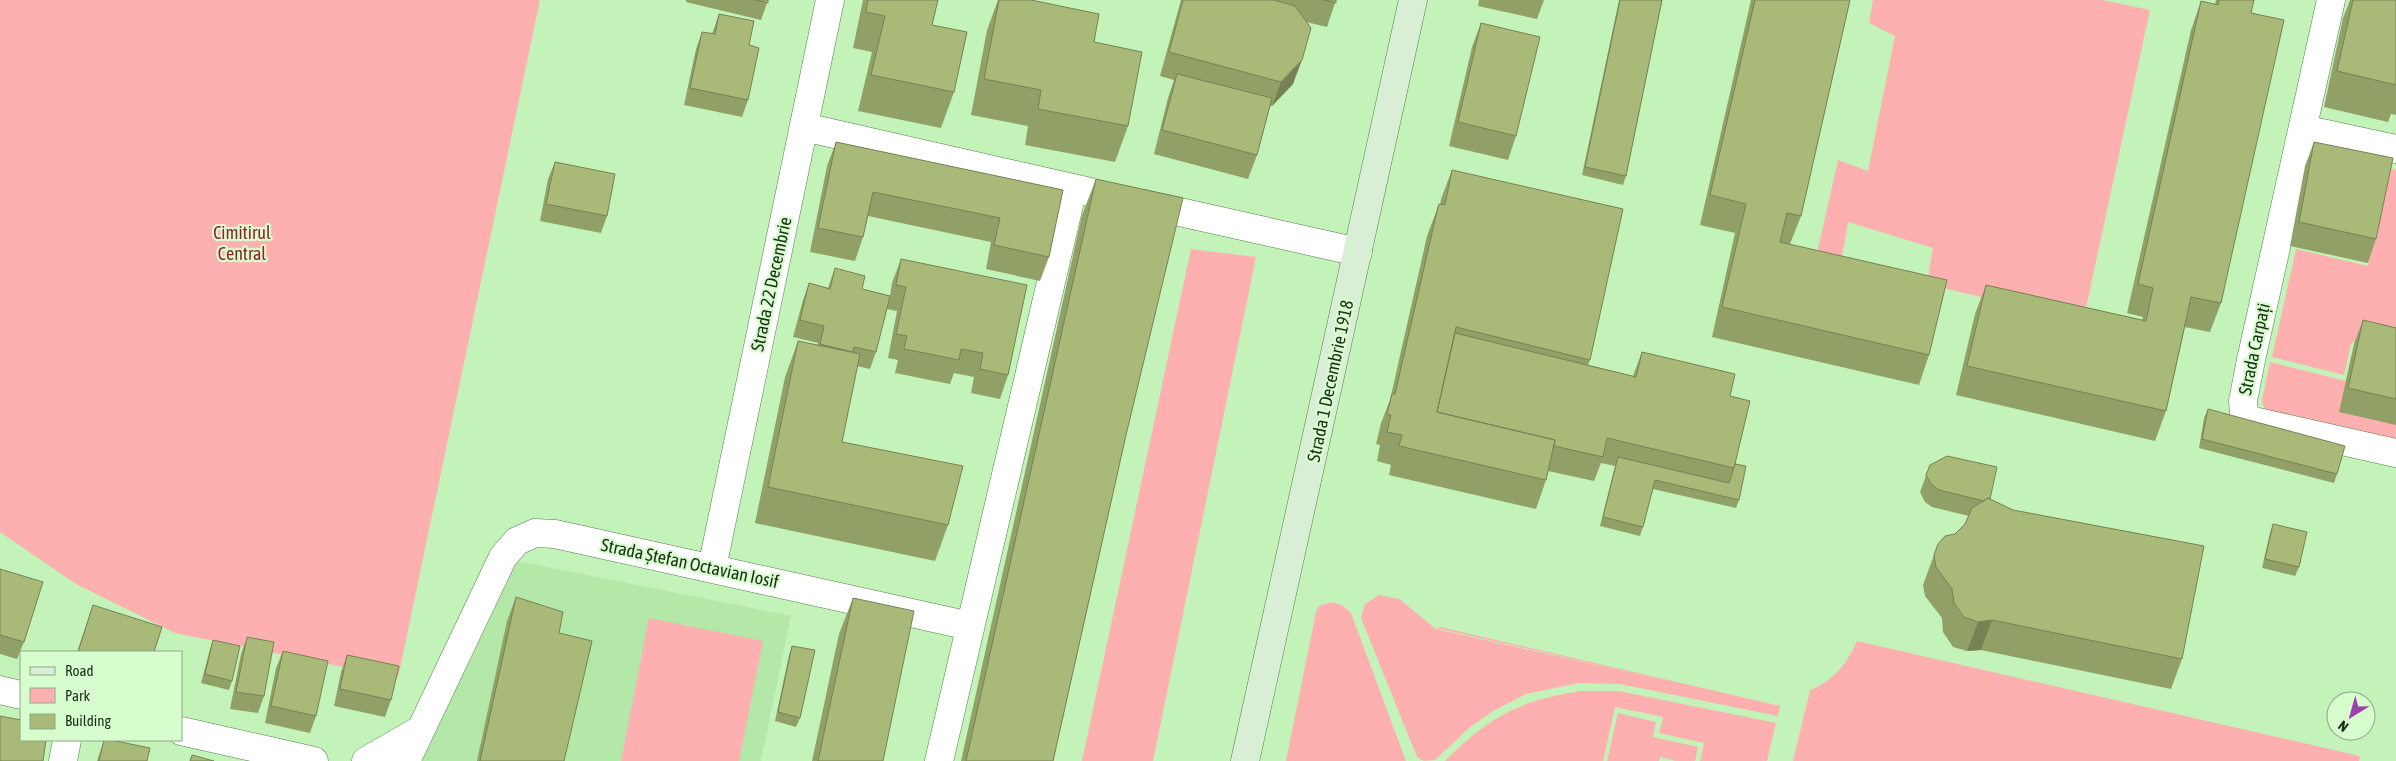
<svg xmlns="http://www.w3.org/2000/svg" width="2396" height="761" viewBox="0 0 2396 761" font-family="'Asap Condensed',sans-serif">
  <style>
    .built { fill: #b3e8a8 }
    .green { fill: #fdb0af }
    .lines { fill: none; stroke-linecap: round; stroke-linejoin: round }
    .street-casing { stroke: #547f4c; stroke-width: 29 }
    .secondary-casing { stroke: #547f4c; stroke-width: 29 }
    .street { stroke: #fff; stroke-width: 28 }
    .secondary { stroke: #d9efd5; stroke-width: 28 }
    .wall { fill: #91a067 }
    .shaded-wall { fill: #768254 }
    .building { fill: #a9ba78; stroke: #768254 }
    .labels { text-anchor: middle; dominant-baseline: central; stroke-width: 4.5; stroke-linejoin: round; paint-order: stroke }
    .park-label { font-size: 18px; fill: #91202c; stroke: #d7fdcf }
    .street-label { font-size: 18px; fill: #1c2e18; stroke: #d7fdcf }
  </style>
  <rect width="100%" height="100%" fill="#c3f3b9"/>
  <!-- built -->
  <path class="built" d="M 513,560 L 791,616 L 761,761 L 422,761 Z"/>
  <!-- green -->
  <path class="green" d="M 0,0 L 540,0 L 398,678 L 175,633 L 76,584 L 0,532 Z
    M 1873,0 L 2102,0 L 2150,10 L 2083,322 L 1927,284 L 1933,248 L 1848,222 L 1841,263 L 1816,258 L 1838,160 L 1868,171 L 1895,36 L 1869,23 Z
    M 2391,169 L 2396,170 L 2396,350 L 2355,341 L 2351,344 L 2344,375 L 2272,357 L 2296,249 L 2368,266 Z
    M 1191,249 L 1256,257 L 1153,761 L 1082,761 Z
    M 2270,362 L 2346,381 L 2396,425 L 2396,444 L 2265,411 L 2262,401 Z
    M 1379,595 L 1399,599 L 1436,629 L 1677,683 L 1436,628 L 1440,627 L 1780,706 L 1778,716 L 1620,684 L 1579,683 L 1526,694 L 1493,711 L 1469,728 L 1435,760 L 1424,761 L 1417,757 L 1361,618 L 1365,604 Z
    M 1331,602 L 1342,605 L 1351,613 L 1406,761 L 1286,761 L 1316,612 L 1319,606 Z
    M 649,618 L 763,641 L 739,761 L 621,761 Z
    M 1857,641 L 2360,756 L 2359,761 L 1793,761 L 1810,690 C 1833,682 1848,662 1857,641 Z
    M 1580,691 L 1619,691 L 1776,723 L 1767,761 L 1700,761 L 1704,743 L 1659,733 L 1663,717 L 1615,707 L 1603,761 L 1445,761 C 1489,717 1518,701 1580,691 Z
    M 1618,713 L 1656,722 L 1653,737 L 1698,747 L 1695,761 L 1676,761 L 1660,757 L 1659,761 L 1607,761 Z"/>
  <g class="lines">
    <!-- street casing -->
    <g class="street-casing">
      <path id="street" d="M 2331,0 L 2251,360 L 2243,401 L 2244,415 L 2253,421 L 2396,453
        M 804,127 L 1090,192
        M 2303,129 L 2396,149
        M 1144,204 L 1358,252
        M 712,568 L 830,0
        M 0,690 L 21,695
        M 181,731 L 314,761
        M 63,761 L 67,740
        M 366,761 L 420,730
        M 406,761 L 503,557 L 517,541 L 535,533 L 555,534 L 970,626
        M 939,761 L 1073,188"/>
    </g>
    <!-- secondary casing -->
    <g class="secondary-casing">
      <path id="secondary" d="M 1245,761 L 1413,0"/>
    </g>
    <!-- street -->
    <use href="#street" class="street"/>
    <!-- secondary -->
    <use href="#secondary" class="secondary"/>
  </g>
  <!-- wall -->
  <path class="wall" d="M 686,0 L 768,0 L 761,20 L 686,2 Z
    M 863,0 L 938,0 L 932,25 L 954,92 L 941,128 L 858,111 L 872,52 L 853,48 Z
    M 998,0 L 1031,0 L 1094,42 L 1128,126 L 1115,162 L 1025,145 L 1028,126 L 971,115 L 987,30 Z
    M 1181,0 L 1336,0 L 1327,27 L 1306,22 L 1293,84 L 1272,106 L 1270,106 L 1257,155 L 1248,179 L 1154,154 L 1168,98 L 1174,80 L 1160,76 Z
    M 1479,0 L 1544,0 L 1537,19 L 1478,6 Z
    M 1619,0 L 1662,0 L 1626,176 L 1623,185 L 1582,175 Z
    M 1751,0 L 1850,0 L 1801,216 L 1790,244 L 1929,355 L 1919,385 L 1712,337 L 1735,233 L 1700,225 Z
    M 2216,0 L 2254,0 L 2251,13 L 2221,303 L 2210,332 L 2185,327 L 2166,411 L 2155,441 L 1956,395 L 1975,314 L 1986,285 L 2142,320 L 2143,317 L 2127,313 L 2191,30 L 2201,1 L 2215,4 Z
    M 2350,0 L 2396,0 L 2396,115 L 2391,114 L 2388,122 L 2324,107 L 2343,18 Z
    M 719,14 L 749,45 L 748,100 L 742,117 L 684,105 L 696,49 L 702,32 L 712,34 Z
    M 1481,23 L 1516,136 L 1508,160 L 1449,146 L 1472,47 Z
    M 836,142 L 1063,190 L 1049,257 L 1040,281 L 986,269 L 991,242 L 868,216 L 863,237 L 855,261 L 810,252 L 827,166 Z
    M 2314,142 L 2376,239 L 2368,263 L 2290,246 L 2305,166 Z
    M 555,162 L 607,216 L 601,233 L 540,221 L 548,179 Z
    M 1452,170 L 1590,360 L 1588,365 L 1633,376 L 1642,352 L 1730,396 L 1739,500 L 1736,508 L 1653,489 L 1643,527 L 1640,536 L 1600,526 L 1615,466 L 1601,463 L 1594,481 L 1548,471 L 1546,480 L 1536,509 L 1389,475 L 1391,465 L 1377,461 L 1380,445 L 1376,444 L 1377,440 L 1381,423 L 1390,400 L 1427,236 L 1439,204 L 1440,205 L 1441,199 Z
    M 1096,179 L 1126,435 L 1053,761 L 961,761 L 1082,215 Z
    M 901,259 L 1008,375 L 1000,399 L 971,393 L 974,377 L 954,373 L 950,384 L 895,373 L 898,360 L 888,358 L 897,311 L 887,309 L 876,352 L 870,369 L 857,366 L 842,442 L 948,525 L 935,561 L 755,523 L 785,377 L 798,341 L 818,345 L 818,343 L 793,337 L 803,300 L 809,283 L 828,288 L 835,268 L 862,289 L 890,296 L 892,283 Z
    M 2363,320 L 2396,328 L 2396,425 L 2339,412 L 2354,344 Z
    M 2208,409 L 2337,474 L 2334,483 L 2199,448 L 2204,418 Z
    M 1930,465 L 1990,499 L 2182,659 L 2171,689 L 1981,650 L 1967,651 L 1953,647 L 1943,632 L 1942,618 L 1925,596 L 1923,585 L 1938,544 L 1955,534 L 1965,524 L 1969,516 L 1932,507 L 1925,502 L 1920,492 Z
    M 2273,524 L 2299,567 L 2295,576 L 2262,568 L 2270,533 Z
    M 0,569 L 24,642 L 17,659 L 0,654 Z
    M 516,597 L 559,633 L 564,761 L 477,761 L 507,621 Z
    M 853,598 L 883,761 L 812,761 L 839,634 Z
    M 93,605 L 154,652 L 77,652 Z
    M 247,637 L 264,696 L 258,713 L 230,709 L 241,654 Z
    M 213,640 L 232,681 L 229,690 L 201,683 L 210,649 Z
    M 792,646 L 800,718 L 796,727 L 775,721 L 789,655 Z
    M 283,651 L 316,716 L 310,733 L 265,723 L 276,668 Z
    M 347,655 L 391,700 L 385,717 L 334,706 L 341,672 Z
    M 104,740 L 147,761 L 97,761 Z"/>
  <!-- shaded-wall -->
  <path class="shaded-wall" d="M 1302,60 L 1293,84 L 1272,106 L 1281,82 Z
    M 1992,620 L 1981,650 L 1967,651 L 1978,622 Z"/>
  <!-- building -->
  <path class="building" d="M 755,0 L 768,0 L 768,3 Z
    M 868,0 L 938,0 L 932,25 L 967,32 L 954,92 L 871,75 L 885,16 L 866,12 Z
    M 999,0 L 1031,0 L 1099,14 L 1094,42 L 1142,52 L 1128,126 L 1038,109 L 1041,90 L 984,79 Z
    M 1183,0 L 1274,0 L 1295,6 L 1311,28 L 1302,60 L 1281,82 L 1169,52 Z
    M 1324,0 L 1336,0 L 1336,3 Z
    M 1620,0 L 1662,0 L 1626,176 L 1585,167 Z
    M 1755,0 L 1850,0 L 1801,216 L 1787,213 L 1780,242 L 1947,280 L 1929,355 L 1722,307 L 1746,204 L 1710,195 Z
    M 2219,0 L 2254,0 L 2251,13 L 2284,20 L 2221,303 L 2191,297 L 2166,411 L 1967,366 L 1986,285 L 2146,321 L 2153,288 L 2138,284 L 2201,1 L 2218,5 Z
    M 2353,0 L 2396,0 L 2396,85 L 2337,71 Z
    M 719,14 L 754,21 L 749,45 L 759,48 L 748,100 L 690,88 L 702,32 L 715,34 Z
    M 1481,23 L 1540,37 L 1516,136 L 1458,122 Z
    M 1177,74 L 1272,98 L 1257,155 L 1162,130 Z
    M 836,142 L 1063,190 L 1049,257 L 994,245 L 1000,218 L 873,192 L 863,237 L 818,228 Z
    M 2314,142 L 2393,158 L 2376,239 L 2299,222 Z
    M 555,162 L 615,174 L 607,216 L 546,204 Z
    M 1452,170 L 1623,209 L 1590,360 L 1456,327 L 1437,412 L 1555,440 L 1546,480 L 1399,446 L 1402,435 L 1387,432 L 1391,415 L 1387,414 L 1392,394 L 1395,394 L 1438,207 L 1439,204 L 1445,205 Z
    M 1096,179 L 1183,198 L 1126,435 L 1053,761 L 966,761 Z
    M 901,259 L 1027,285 L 1008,375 L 980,369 L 983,353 L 961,349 L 959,360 L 904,349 L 907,336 L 896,334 L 906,287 L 896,285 Z
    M 835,268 L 865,276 L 862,289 L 890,296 L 876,352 L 854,347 L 853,352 L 820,344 L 824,326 L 800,320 L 809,283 L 830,289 Z
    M 2363,320 L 2396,328 L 2396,399 L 2348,388 Z
    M 1455,333 L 1636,377 L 1642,352 L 1735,374 L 1730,396 L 1750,401 L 1734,468 L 1607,438 L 1603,457 L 1554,446 L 1555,440 L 1437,412 Z
    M 798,341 L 860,354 L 842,442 L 963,466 L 948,525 L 768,487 Z
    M 2208,409 L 2345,446 L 2337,474 L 2202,439 Z
    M 1947,456 L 1997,467 L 1990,499 L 1988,498 L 1984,501 L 1939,490 L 1932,485 L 1926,475 L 1930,465 Z
    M 1618,457 L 1729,483 L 1735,464 L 1746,466 L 1739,500 L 1655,480 L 1643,527 L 1603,517 Z
    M 1988,498 L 2013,510 L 2204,546 L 2182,659 L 1992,620 L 1978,622 L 1964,617 L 1954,603 L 1952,589 L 1936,567 L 1934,555 L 1938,544 L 1945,536 L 1955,534 L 1965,524 L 1972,508 Z
    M 2273,524 L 2307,532 L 2299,567 L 2265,559 Z
    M 0,569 L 43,582 L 24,642 L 0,635 Z
    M 516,597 L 563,612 L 559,633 L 592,641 L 564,761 L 480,761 Z
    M 853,598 L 914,611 L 883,761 L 818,761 Z
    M 93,605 L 162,627 L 154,652 L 78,652 Z
    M 247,637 L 274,642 L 264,696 L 236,692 Z
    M 213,640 L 240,646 L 232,681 L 205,674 Z
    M 792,646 L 815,650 L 800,718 L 778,712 Z
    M 283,651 L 328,661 L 316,716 L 271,706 Z
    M 347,655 L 399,666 L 391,700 L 340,689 Z
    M 0,716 L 21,720 L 21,740 L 46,740 L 43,761 L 0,761 Z
    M 104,740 L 111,740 L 150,748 L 147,761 L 99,761 Z
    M 192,755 L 214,761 L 190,761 Z"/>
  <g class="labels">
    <!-- park labels -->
    <g class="park-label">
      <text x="242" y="232">Cimitirul<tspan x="242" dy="21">Central</tspan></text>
    </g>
    <!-- street labels -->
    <g class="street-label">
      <text transform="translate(771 284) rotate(-78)">Strada 22 Decembrie</text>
      <text transform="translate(2254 349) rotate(-78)">Strada Carpați</text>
      <text transform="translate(1330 381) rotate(-78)">Strada 1 Decembrie 1918</text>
      <text transform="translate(690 563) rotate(12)">Strada Ștefan Octavian Iosif</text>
    </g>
  </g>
  <!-- legend -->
  <rect x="20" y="651" width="162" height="90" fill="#d7fdcf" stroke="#8caa86"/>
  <rect x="30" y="667" width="25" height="8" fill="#d9efd5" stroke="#8caa86"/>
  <text x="65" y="676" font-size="15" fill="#1c2e18">Road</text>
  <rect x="30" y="688" width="25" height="15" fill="#fdb0af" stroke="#8caa86"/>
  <text x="65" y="701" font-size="15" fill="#1c2e18">Park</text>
  <rect x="30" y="714" width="25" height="15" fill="#a9ba78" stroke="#8caa86"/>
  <text x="65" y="726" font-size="15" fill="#1c2e18">Building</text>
  <!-- north arrow -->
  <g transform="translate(2351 716) rotate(217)"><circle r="24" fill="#d7fdcf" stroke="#8caa86"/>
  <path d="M0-4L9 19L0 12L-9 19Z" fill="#9b42ae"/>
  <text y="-8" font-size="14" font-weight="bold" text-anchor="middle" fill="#1c2e18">N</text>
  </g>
</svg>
